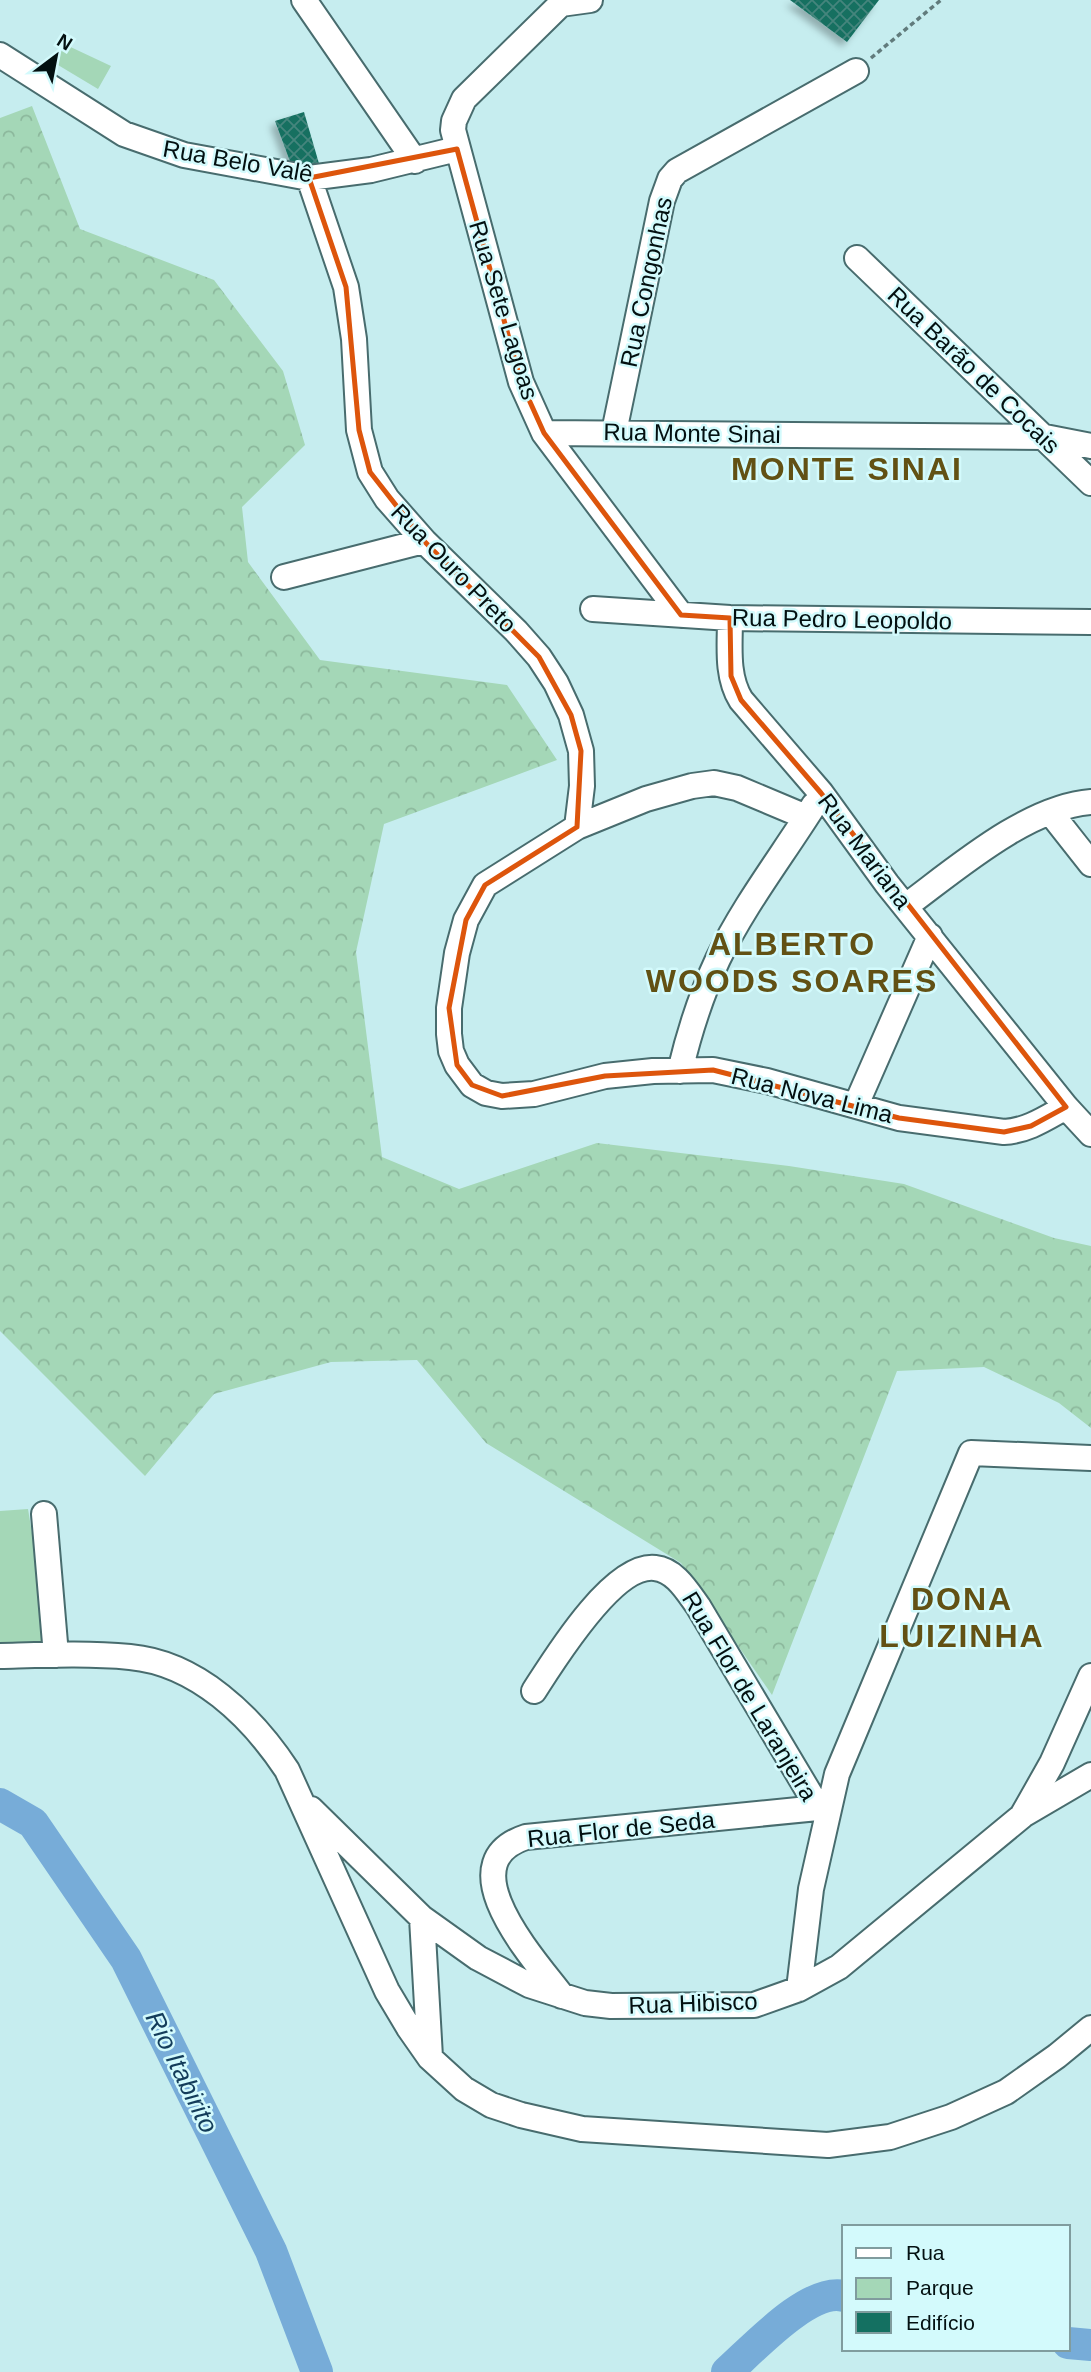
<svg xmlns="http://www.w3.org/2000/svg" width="1091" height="2372" viewBox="0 0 1091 2372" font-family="Arial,sans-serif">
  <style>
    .green { fill: #a4d7b7 }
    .forest { fill: url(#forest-crowns) }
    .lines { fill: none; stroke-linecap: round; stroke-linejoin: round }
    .river { stroke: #77acd8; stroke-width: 32 }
    .building { fill: url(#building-cross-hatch); filter: url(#shadow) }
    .minor-casing { stroke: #486c6e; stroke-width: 28 }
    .path { stroke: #617b7c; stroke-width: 3.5; stroke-dasharray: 5 3.5; stroke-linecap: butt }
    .minor { stroke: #fff; stroke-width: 24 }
    .marked { fill: none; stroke: #dd550c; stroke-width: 5; stroke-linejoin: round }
    .labels { text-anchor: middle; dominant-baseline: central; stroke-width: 5; stroke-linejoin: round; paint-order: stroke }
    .street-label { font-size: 24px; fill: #031011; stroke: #d3fafc }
    .water-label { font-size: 26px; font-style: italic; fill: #133c5a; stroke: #d3fafc }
    .district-label { font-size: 32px; font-weight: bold; letter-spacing: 2px; fill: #625114; stroke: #d3fafc }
  </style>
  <defs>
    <pattern id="forest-crowns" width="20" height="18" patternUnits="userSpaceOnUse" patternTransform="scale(1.75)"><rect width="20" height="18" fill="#a4d7b7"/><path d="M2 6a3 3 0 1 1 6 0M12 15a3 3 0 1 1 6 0" fill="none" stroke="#8cb89c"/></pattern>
    <pattern id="building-cross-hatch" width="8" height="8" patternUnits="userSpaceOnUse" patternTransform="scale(1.75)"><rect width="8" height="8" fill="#147061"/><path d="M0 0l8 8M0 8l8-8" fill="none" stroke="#44857b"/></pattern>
    <filter id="shadow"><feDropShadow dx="-5" dy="5" stdDeviation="3.5" flood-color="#0004"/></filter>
  </defs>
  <rect width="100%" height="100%" fill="#c6edef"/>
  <!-- green -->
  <path class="green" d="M 62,43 L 111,66 L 98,89 L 53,62 Z
    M 28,1509 L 50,1643 L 0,1644 L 0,1511 Z"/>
  <!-- forest -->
  <path class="forest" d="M 32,106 L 80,229 L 214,280 L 283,371 L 305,445 L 242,507 L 248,562 L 320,660 L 507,685 L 557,760 L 384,824 L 356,952 L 382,1157 L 459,1189 L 597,1143 L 789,1166 L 904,1184 L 1054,1238 L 1091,1246 L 1091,1428 L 1059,1403 L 984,1367 L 897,1371 L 772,1695 L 681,1563 L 486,1443 L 417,1360 L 331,1362 L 214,1394 L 145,1476 L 0,1331 L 0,118 Z"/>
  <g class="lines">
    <!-- river -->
    <path class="river" d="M 0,1804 L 33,1823 L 126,1959 L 271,2251 L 317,2372
      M 1068,2343 L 1091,2345
      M 727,2372 C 752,2350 809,2287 844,2296"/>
  </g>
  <!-- building -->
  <path class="building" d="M 790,0 L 879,0 L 847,42 Z
    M 304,112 L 320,167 L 291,164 L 275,121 Z"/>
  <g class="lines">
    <!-- minor casing -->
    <g class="minor-casing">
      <path id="minor" d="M 304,0 L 415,161
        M 565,0 L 464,99 L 454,121 L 453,130 L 521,382 L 544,433 L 681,615
        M 561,4 L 590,0
        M 0,55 L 124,134 L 184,155 L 309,178 L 371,170 L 457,149
        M 309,178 L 346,287 L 354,339 L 359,430 L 370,472 L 387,499 L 424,541 L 516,631 L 539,657 L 556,683 L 571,715 L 581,751 L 582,786 L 577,827
        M 857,258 L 1091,483
        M 614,432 L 662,201 L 670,179 L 677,171 L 856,71
        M 544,433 L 1045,437 L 1091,446
        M 284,577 L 424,541
        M 593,609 L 730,618 L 1091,622
        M 730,618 C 730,645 726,676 741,700 L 821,793 L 887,884 L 1066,1107 L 1091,1134
        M 1050,812 L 1091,864
        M 806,817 L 737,788 L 714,783 L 692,786 L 646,799 L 577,827 L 485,885 L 466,920 L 457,953 L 449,1008 L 449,1034 L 451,1051 L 457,1065 L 472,1085 L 486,1093 L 502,1096 L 534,1094 L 605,1076 L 653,1071 L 713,1070 L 767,1081 L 899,1118 L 1004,1132 C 1027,1131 1046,1118 1066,1107
        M 906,906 C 956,869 1027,807 1091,802
        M 680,1071 C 689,1033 701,995 718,959 C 744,905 782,856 814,805
        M 856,1105 L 930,936
        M 44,1514 L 56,1655
        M 0,1656 C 43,1655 87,1653 130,1657 C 197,1663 252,1717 287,1770 L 387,1991 L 409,2028 L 430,2058 L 464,2089 L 491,2105 L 521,2115 L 582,2129 L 828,2145 L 890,2137 L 951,2117 L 1006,2092 L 1057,2056 L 1091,2028
        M 534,1691 C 554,1660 613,1563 655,1568 C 675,1570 687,1591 698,1606 L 819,1809
        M 311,1809 L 422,1918 L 478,1958 L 529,1985 L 585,2003 L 611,2006 L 754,2005 L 799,1989 L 839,1967 L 1022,1816 L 1052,1763 L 1091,1676
        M 1023,1815 L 1091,1775
        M 422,1918 L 430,2057
        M 799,1989 L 811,1889 L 837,1774 L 971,1453 L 1091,1458
        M 562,1996 C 534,1959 446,1863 526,1837 L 828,1807"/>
    </g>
    <!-- path -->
    <path class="path" d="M 871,58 L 941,0"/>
    <!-- minor -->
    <use href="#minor" class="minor"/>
  </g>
  <!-- marked area -->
  <path class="marked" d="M 457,149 L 521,382 L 544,433 L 681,615 L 730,618 L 731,676 L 741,700 L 821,793 L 1066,1107 L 1031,1126 L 1004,1132 L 899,1118 L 713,1070 L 605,1076 L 502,1096 L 472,1085 L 457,1065 L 449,1008 L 466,920 L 485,885 L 577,827 L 581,751 L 571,715 L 539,657 L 424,541 L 370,472 L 359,430 L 346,287 L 309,178 Z"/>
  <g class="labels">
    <!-- street labels -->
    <g class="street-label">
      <text transform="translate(238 161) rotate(10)">Rua Belo Valê</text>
      <text transform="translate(646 282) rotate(-78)">Rua Congonhas</text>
      <text transform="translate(504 310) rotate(73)">Rua Sete Lagoas</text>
      <text transform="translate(974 370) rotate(44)">Rua Barão de Cocais</text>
      <text transform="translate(692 433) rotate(1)">Rua Monte Sinai</text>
      <text transform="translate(454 568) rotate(46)">Rua Ouro Preto</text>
      <text transform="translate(842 619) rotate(1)">Rua Pedro Leopoldo</text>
      <text transform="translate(865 851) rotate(53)">Rua Mariana</text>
      <text transform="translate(812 1095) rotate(14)">Rua Nova Lima</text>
      <text transform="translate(750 1696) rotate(59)">Rua Flor de Laranjeira</text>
      <text transform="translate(621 1829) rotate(-6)">Rua Flor de Seda</text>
      <text transform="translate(693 2003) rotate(-2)">Rua Hibisco</text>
    </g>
    <!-- water labels -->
    <g class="water-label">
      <text transform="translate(182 2072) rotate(64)">Rio Itabirito</text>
    </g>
    <!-- district labels -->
    <g class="district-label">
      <text x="847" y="469">MONTE SINAI</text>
      <text x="792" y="944">ALBERTO<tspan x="792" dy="37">WOODS SOARES</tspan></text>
      <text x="962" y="1599">DONA<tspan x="962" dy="37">LUIZINHA</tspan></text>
    </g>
  </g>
  <!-- legend -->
  <rect x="842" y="2225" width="228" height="126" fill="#d3fafc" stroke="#809c9e" stroke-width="2"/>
  <rect x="856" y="2248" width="35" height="10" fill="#ffffff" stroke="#809c9e" stroke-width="2"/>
  <text x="906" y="2260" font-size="21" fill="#031011">Rua</text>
  <rect x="856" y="2278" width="35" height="21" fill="#a4d7b7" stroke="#809c9e" stroke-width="2"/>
  <text x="906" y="2295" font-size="21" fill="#031011">Parque</text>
  <rect x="856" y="2312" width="35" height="21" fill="#147061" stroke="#809c9e" stroke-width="2"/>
  <text x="906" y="2330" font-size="21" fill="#031011">Edifício</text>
  <!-- north arrow -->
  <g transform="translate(56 56) rotate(32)" stroke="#d3fafc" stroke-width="5" paint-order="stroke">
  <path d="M0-5L12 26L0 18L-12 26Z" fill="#031011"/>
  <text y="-10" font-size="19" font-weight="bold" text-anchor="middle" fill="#031011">N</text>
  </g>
</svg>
